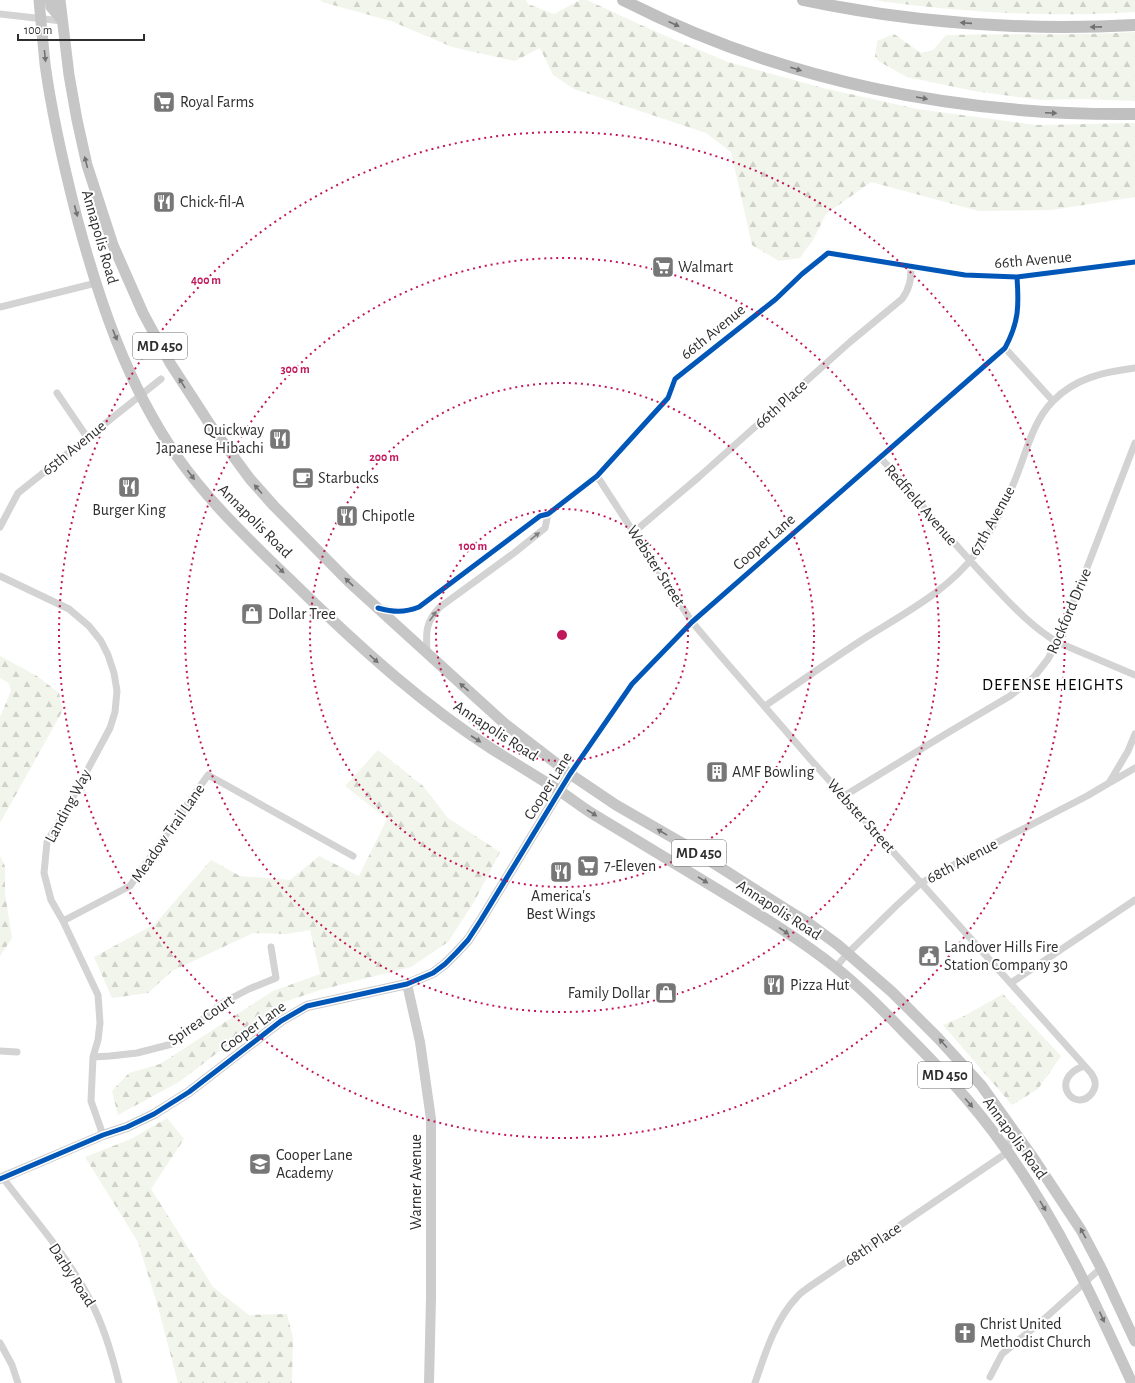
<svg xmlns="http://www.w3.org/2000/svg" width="1135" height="1383" viewBox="0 0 1135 1383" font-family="'Alegreya Sans',sans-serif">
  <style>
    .forest { fill: url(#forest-firs) }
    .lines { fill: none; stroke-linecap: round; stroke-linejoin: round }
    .street { stroke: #d3d3d3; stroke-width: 7 }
    .secondary { stroke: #ccc; stroke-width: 10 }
    .primary { stroke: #c6c6c6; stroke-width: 11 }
    .highway { stroke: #c0c0c0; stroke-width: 12 }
    .cycleway-casing { stroke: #fff; stroke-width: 8 }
    .cycleway { stroke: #0057b8; stroke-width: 5 }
    .oneway { fill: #707070 }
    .oneway2 { fill: #727272 }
    .oneway3 { fill: #808080 }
    .ring { fill: none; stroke: #c2185b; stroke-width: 2; stroke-dasharray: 2 4 }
    .labels { text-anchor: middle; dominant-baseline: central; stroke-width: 4; stroke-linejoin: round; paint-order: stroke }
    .shield { fill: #fff; stroke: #6d6d6d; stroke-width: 1 }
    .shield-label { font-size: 15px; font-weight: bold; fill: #2e2e2e }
    .poi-label { font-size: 16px; fill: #2e2e2e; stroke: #fff; text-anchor: start }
    .street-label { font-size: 16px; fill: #2e2e2e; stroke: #fff }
    .neighbourhood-label { font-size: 17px; letter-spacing: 1px; fill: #000; stroke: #fff }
    .centre { fill: #c2185b; stroke: #fff; stroke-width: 2 }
    .ring-label { font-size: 12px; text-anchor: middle; font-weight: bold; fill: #c2185b; stroke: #fff; stroke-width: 4; stroke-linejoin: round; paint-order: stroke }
  </style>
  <defs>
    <pattern id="forest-firs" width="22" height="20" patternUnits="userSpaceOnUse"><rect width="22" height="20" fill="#f2f5eb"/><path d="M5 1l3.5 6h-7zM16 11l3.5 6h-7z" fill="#d0d2ca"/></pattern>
  </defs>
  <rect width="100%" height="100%" fill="#fff"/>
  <!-- forest -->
  <path class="forest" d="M 320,0 L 526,0 L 528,4 L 554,14 L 580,0 L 587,0 L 654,31 L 728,62 L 823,88 L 917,109 L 1036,125 L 1135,123 L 1135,197 L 1051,210 L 979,211 L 871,182 L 826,214 L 813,240 L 800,258 L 779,261 L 752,245 L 731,152 L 706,133 L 574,89 L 553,75 L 540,48 L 515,61 L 452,47 L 391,21 L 322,2 Z
    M 873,0 L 1135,0 L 1135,12 C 1047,18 960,12 873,0 Z
    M 1135,32 L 1135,101 L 1080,99 L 1041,100 L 974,91 L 907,77 L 880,62 L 875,57 L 877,41 L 894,34 L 921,53 L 933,50 L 946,35 C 1009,33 1072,36 1135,32 Z
    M 0,656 L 37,676 L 59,693 L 63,710 L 0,823 L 0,717 L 11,691 L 9,683 L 0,678 Z
    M 378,750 L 423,786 L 448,818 L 500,852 L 474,902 L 448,942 L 411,967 L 320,990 L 284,1002 L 179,1082 L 118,1115 L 112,1091 L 129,1073 L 160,1064 L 273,991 L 320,974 L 310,930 L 287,934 L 253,933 L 172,971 L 148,993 L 112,998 L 94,957 L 155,924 L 211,860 L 240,876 L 290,880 L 319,856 L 359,876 L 387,819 L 345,786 Z
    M 0,856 L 5,866 L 5,893 L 12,938 L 0,956 Z
    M 1003,994 L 1061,1056 L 1038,1089 L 1012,1105 L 943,1025 L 964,1016 Z
    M 167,1118 L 184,1139 L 151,1189 L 213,1287 L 249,1315 L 287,1314 L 293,1338 L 292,1383 L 178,1383 L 158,1307 L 138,1242 L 85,1157 L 131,1139 Z"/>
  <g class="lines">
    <!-- street -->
    <path class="street" d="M 0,14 L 62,21
      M 0,307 L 96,283
      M 1005,348 L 1053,401
      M 57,393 L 87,437
      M 880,457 C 916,498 951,541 989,581 C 1010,603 1030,626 1057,642 L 1135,675
      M 597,476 L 692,622 L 719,654 L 811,760 L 1091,1073 C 1096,1080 1097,1086 1092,1093 C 1075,1115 1047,1079 1084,1066
      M 0,527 L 18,493 L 161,379
      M 634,532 L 700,476 L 850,342 L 902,299 C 910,288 911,279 911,267
      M 0,576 L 69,609 L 89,626 L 101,641 L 108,655 L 114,673 L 117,691 L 115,712 L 110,728 L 67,808 L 47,842 L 44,873 L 51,900 L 63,921 L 98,995 L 100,1023 L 98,1040 L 93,1057 L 91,1101 L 103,1135
      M 380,608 C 395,612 405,613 419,607 L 540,516 L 548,514 L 597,476 L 668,398 L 675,379 L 776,299 L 802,274 L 828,253 L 965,275 L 1017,277 L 1135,262
      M 427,653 C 426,633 425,622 440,607 L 514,553 L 545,528 L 548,514
      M 765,706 C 798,683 831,660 865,638 C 905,613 948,591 977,552 C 992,530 1005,505 1015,480 C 1026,454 1032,422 1053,401 C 1075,378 1104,372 1135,368
      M 570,774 L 632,684 L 692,622 L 1005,348 C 1019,322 1019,306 1017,277
      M 1111,782 L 1135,768
      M 844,796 L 949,732 L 1010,696 L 1034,677 L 1048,659 L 1057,642 L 1080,586 L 1135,443
      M 63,921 L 130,886 L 208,775 L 353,856
      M 836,967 L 848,953 L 896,906 L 921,883 L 955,864 L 1087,796 L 1109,783 L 1128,751 L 1135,734
      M 1011,983 L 1135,900
      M 0,1051 L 17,1052
      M 93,1057 L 110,1056 L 137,1053 L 172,1044 L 224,1002 L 249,989 L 276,978 L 271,947
      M 3,1178 C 32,1217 68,1256 90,1300 C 104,1326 112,1354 119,1383
      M 0,1343 L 12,1365 L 18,1383
      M 990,1377 L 1002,1354 L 1043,1320 L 1101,1268
      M 755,1383 C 765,1354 775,1320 797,1297 C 800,1293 805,1290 809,1287 L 1008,1152 L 1012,1127"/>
    <!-- secondary -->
    <path class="secondary" d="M 407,984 L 420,1042 L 431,1119 L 431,1298 L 429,1383
      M 0,1179 L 103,1135 L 127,1127 L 154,1114 L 189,1092 L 281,1021 L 307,1006 L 407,984 L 433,973 L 445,964 L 456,953 L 468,940 L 481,920 L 570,774"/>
    <!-- primary -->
    <path class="primary" d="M 39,0 C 41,21 43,43 45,64 C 52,116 64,167 77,218 C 99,300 127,384 176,455 C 213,508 262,552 308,597 C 365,652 425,706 492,749 C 513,762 534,775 555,788 C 568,796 580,806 593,814 C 632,838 672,862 712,886 C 753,911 796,936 835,967 C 859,986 881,1008 902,1030 C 939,1067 975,1105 1005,1148 C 1058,1221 1095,1302 1132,1383
      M 50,0 L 51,7 L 62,20
      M 60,0 L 69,75 L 77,120 L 87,165 L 113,245 L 143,313 L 170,363 L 211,426 L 250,479 L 274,506 L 349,582 L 504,723 L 570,774 L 616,805 L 682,843 L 792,913 L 807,922 L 838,945 L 892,992 L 938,1038 L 981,1085 L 1034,1159 L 1081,1230 L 1101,1268 L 1135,1341"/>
    <!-- highway -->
    <path class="highway" d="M 623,0 C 781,81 958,116 1135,114
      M 803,0 C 912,23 1024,31 1135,25"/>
    <!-- cycleway casing -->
    <g class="cycleway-casing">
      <path id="cycleway" d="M 378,608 C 393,612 404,613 419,607 L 540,516 L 548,514 L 597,476 L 668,398 L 675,379 L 776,299 L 802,274 L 828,253 L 965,275 L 1017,277 L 1135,262
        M 0,1179 L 103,1135 L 127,1127 L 154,1114 L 189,1092 L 281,1021 L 307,1006 L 407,984 L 433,973 L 445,964 L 456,953 L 468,940 L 481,920 L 570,774 L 632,684 L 692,622 L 1005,348 C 1019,322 1019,306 1017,277"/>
    </g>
    <!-- cycleway -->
    <use href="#cycleway" class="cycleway"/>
  </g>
  <!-- one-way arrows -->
  <defs><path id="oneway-solid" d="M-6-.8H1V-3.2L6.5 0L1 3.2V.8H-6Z"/></defs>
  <g class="oneway">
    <use href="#oneway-solid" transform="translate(966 23) rotate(-176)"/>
    <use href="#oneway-solid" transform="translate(674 24) rotate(25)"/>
    <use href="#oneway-solid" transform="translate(1096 27) rotate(179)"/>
    <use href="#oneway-solid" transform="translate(796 69) rotate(17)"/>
    <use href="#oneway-solid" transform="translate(922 98) rotate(10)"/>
    <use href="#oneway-solid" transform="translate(1051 113) rotate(3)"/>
  </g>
  <g class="oneway2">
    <use href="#oneway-solid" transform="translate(45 56) rotate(84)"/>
    <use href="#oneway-solid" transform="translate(86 162) rotate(-104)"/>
    <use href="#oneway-solid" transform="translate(76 211) rotate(75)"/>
    <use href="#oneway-solid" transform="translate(115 335) rotate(68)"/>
    <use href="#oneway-solid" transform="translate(182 383) rotate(-122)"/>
    <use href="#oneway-solid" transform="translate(191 475) rotate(53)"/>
    <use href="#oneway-solid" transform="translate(258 489) rotate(-132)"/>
    <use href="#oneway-solid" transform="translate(280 569) rotate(45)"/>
    <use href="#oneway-solid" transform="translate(349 582) rotate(-136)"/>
    <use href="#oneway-solid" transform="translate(374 659) rotate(42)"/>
    <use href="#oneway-solid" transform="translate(464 687) rotate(-139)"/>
    <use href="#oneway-solid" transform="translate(476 739) rotate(33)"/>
    <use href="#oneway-solid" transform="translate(592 813) rotate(32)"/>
    <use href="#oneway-solid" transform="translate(662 832) rotate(-149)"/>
    <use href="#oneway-solid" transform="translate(703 880) rotate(32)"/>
    <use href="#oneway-solid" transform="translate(784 931) rotate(34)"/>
    <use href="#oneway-solid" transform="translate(943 1043) rotate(-132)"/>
    <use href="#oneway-solid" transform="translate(969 1103) rotate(49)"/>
    <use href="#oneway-solid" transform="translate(1043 1206) rotate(59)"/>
    <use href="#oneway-solid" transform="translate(1083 1233) rotate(-119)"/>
    <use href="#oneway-solid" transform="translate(1102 1317) rotate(65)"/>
  </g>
  <g class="oneway3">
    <use href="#oneway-solid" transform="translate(535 536) rotate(-39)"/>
    <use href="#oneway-solid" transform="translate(433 616) rotate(-55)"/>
  </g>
  <!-- distance rings -->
  <g class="ring">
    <circle cx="562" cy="635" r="126"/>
    <circle cx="562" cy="635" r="252"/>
    <circle cx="562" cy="635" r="377"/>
    <circle cx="562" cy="635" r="503"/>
  </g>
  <!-- icons -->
  <defs>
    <g id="supermarket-square" transform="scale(1.15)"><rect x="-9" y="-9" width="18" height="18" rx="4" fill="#777" stroke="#fff"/><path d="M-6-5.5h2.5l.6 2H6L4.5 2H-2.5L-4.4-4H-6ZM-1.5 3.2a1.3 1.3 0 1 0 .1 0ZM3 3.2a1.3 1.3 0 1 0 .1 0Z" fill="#fff"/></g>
    <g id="restaurant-square" transform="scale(1.15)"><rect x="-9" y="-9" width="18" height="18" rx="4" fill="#777" stroke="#fff"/><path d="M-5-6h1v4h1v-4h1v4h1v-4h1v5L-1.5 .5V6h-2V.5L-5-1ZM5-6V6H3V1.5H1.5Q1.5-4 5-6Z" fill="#fff"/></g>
    <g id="cafe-square" transform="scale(1.15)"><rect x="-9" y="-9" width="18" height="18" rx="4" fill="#777" stroke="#fff"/><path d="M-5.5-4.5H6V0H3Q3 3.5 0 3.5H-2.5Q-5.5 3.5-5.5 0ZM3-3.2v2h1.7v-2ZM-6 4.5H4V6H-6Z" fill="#fff"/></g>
    <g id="shop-square" transform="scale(1.15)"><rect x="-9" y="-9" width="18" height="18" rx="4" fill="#777" stroke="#fff"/><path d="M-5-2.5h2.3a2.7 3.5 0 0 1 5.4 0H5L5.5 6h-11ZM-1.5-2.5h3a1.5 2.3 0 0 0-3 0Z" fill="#fff"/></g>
    <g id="building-square" transform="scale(1.15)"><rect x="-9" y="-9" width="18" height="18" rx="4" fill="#777" stroke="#fff"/><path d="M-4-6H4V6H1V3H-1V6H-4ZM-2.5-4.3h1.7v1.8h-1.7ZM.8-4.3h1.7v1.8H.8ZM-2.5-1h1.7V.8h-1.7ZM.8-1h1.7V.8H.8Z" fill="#fff"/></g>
    <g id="civic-square" transform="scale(1.15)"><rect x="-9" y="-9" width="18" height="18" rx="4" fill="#777" stroke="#fff"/><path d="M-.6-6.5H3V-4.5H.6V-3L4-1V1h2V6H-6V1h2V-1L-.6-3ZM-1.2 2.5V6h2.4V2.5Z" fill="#fff"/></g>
    <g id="school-square" transform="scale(1.15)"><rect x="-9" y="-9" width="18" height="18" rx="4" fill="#777" stroke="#fff"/><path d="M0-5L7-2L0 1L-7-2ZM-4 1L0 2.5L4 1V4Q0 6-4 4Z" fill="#fff"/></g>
    <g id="church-square" transform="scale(1.15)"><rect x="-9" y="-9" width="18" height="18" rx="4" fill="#777" stroke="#fff"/><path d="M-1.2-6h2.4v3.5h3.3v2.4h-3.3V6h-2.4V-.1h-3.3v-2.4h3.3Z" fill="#fff"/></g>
  </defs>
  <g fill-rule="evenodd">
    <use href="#supermarket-square" x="164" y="102"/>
    <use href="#restaurant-square" x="164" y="202"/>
    <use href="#supermarket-square" x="663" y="267"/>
    <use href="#restaurant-square" x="280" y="439"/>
    <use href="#cafe-square" x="303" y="478"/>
    <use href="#restaurant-square" x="129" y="487"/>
    <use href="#restaurant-square" x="347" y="516"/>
    <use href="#shop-square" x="252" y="614"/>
    <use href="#building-square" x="717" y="772"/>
    <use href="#supermarket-square" x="588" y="866"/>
    <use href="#restaurant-square" x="561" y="872"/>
    <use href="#civic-square" x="929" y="956"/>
    <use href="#restaurant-square" x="774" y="985"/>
    <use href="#shop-square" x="666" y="993"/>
    <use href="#school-square" x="260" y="1164"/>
    <use href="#church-square" x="965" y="1333"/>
  </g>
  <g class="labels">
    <!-- shield labels -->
    <g class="shield">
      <rect x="133" y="333" width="54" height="26" rx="3"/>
      <rect x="672" y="840" width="54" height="26" rx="3"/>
      <rect x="918" y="1062" width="54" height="26" rx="3"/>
    </g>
    <g class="shield-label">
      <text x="160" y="346">MD 450</text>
      <text x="699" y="853">MD 450</text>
      <text x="945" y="1075">MD 450</text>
    </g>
    <!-- poi labels -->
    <g class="poi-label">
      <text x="180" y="102">Royal Farms</text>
      <text x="180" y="202">Chick-fil-A</text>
      <text x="678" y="267">Walmart</text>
      <text x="264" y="430" text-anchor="end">Quickway<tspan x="264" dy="18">Japanese Hibachi</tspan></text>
      <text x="318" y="478">Starbucks</text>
      <text x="129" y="510" text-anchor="middle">Burger King</text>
      <text x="362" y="516">Chipotle</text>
      <text x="268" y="614">Dollar Tree</text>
      <text x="732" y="772">AMF Bowling</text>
      <text x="604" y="866">7-Eleven</text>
      <text x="561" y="896" text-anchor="middle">America's<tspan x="561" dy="18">Best Wings</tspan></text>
      <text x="944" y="947">Landover Hills Fire<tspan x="944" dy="18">Station Company 30</tspan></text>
      <text x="790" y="985">Pizza Hut</text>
      <text x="650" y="993" text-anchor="end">Family Dollar</text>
      <text x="276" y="1155">Cooper Lane<tspan x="276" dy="18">Academy</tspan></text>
      <text x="980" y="1324">Christ United<tspan x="980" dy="18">Methodist Church</tspan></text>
    </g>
    <!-- street labels -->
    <g class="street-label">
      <text transform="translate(100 237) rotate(74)">Annapolis Road</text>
      <text transform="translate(1033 260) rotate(-5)">66th Avenue</text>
      <text transform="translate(713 332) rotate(-39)">66th Avenue</text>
      <text transform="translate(781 404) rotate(-42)">66th Place</text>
      <text transform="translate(74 448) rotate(-39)">65th Avenue</text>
      <text transform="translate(921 505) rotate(49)">Redfield Avenue</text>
      <text transform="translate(255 521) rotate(45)">Annapolis Road</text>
      <text transform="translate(992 521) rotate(-61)">67th Avenue</text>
      <text transform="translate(764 542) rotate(-41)">Cooper Lane</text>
      <text transform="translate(656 566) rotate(57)">Webster Street</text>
      <text transform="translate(1069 611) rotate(-67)">Rockford Drive</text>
      <text transform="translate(496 731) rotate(33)">Annapolis Road</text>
      <text transform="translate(548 786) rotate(-58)">Cooper Lane</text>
      <text transform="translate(68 806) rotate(-62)">Landing Way</text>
      <text transform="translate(861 816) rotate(48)">Webster Street</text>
      <text transform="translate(168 833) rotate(-55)">Meadow Trail Lane</text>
      <text transform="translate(962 861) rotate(-28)">68th Avenue</text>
      <text transform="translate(779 910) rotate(33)">Annapolis Road</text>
      <text transform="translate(201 1020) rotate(-35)">Spirea Court</text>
      <text transform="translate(253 1027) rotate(-36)">Cooper Lane</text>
      <text transform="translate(1015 1138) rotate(54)">Annapolis Road</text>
      <text transform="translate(416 1182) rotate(-90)">Warner Avenue</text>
      <text transform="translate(873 1244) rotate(-34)">68th Place</text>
      <text transform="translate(72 1275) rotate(57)">Darby Road</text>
    </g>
    <!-- neighbourhood labels -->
    <g class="neighbourhood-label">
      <text x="1053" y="684">DEFENSE HEIGHTS</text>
    </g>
  </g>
  <circle cx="562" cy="635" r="6" class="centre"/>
  <g class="ring-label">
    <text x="206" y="284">400 m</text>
    <text x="295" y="373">300 m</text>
    <text x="384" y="461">200 m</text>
    <text x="473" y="550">100 m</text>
  </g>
  <!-- scale -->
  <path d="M18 34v6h126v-6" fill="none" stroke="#2e2e2e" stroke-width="2"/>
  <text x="24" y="34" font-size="12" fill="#2e2e2e" stroke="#ffffff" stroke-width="3" paint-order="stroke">100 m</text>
</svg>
